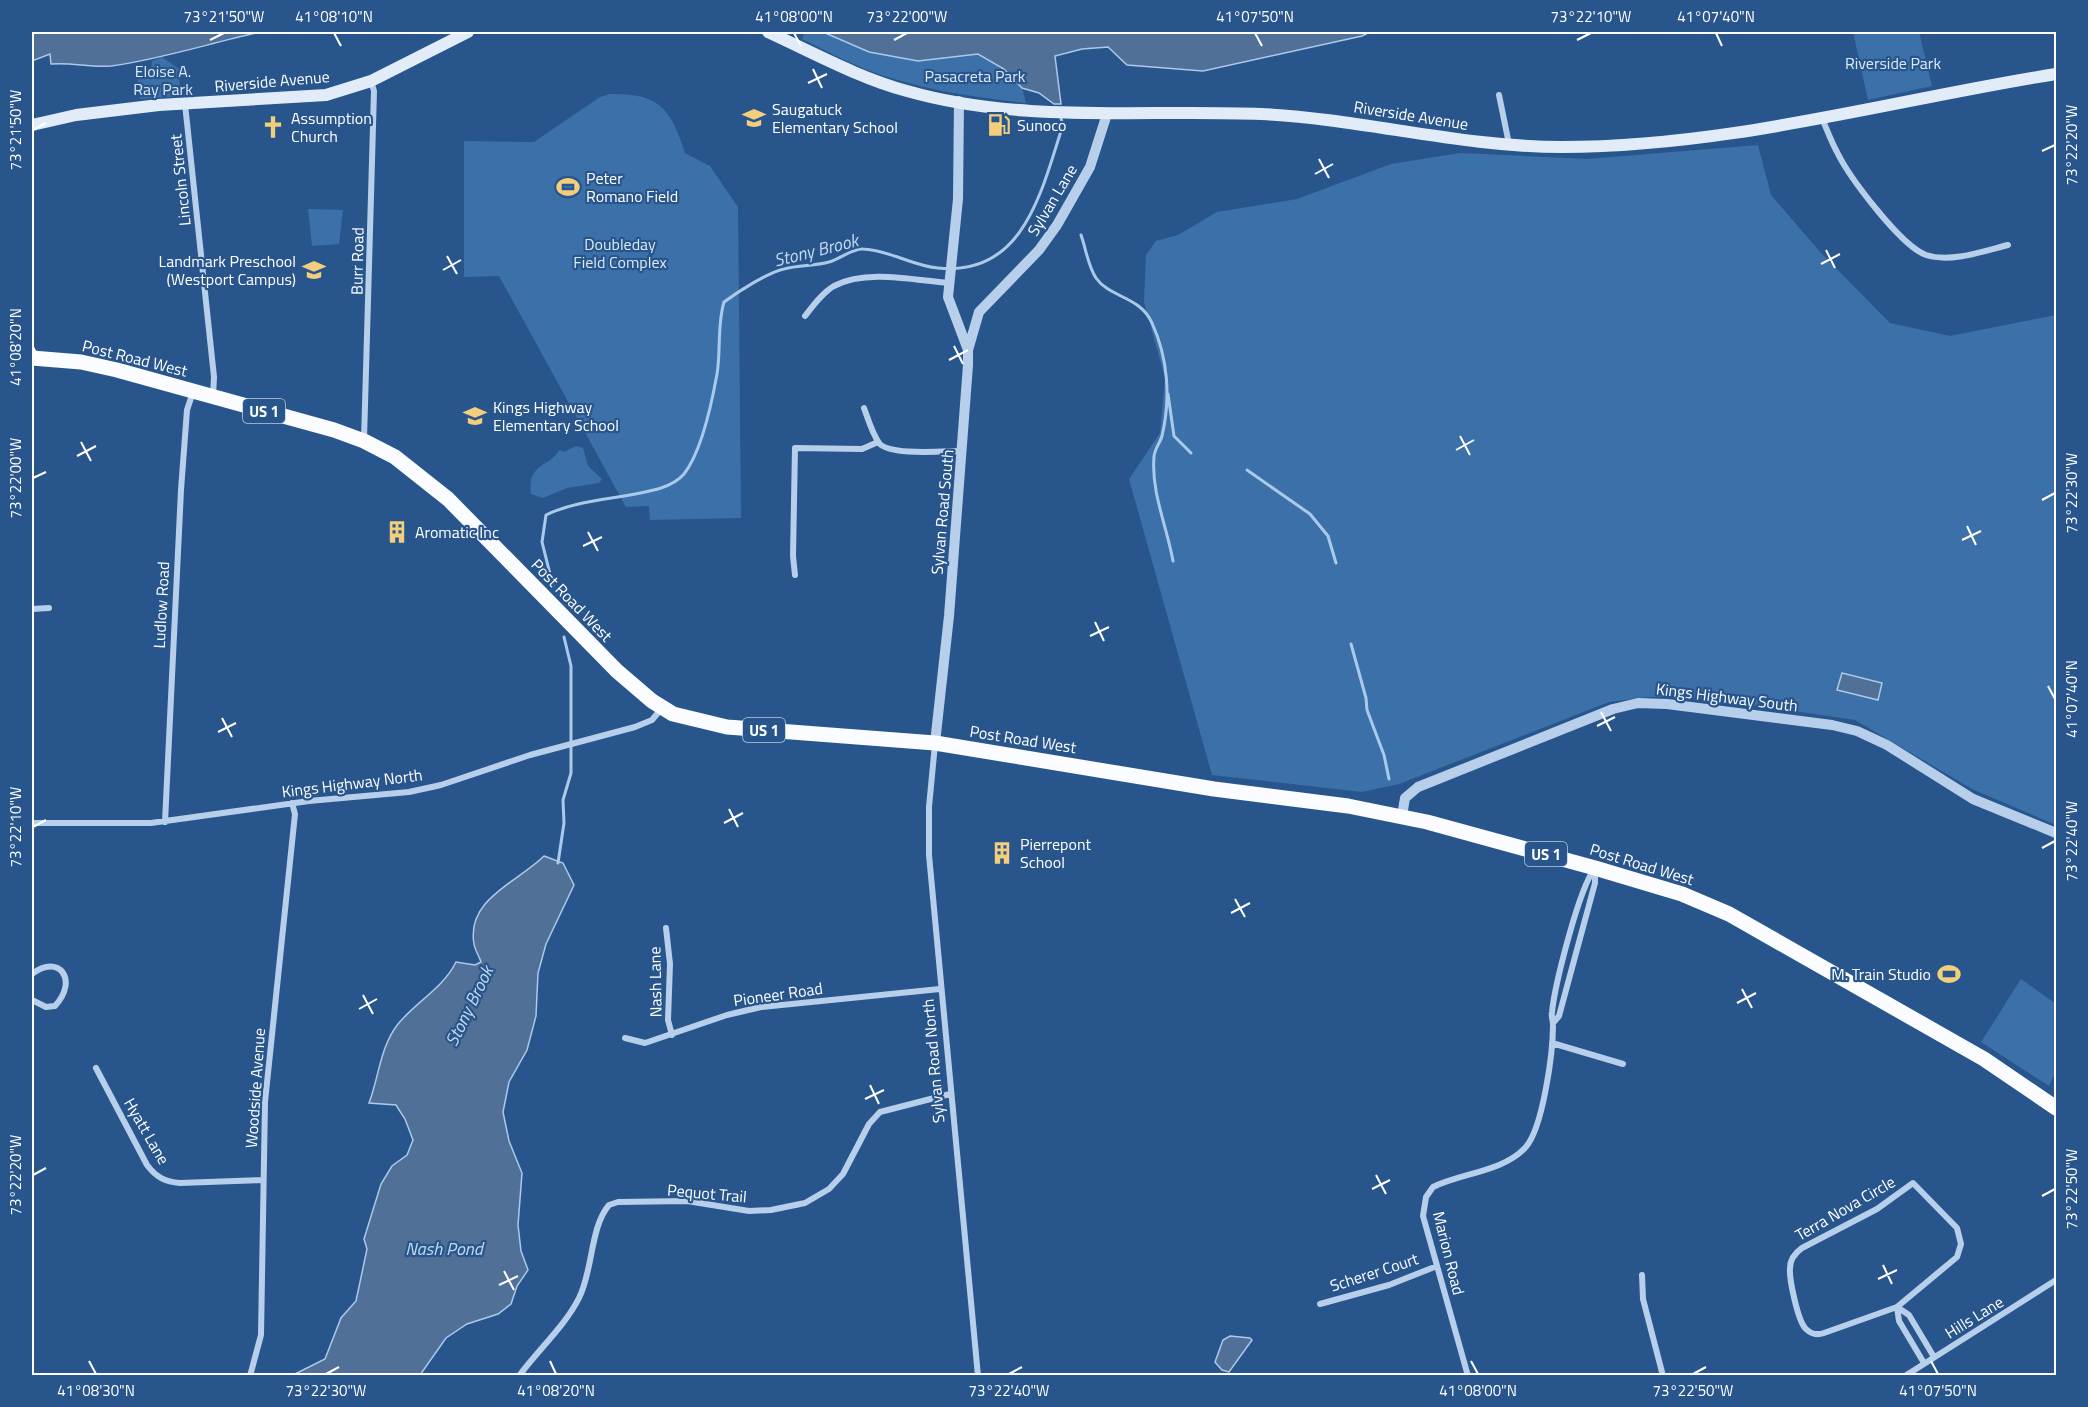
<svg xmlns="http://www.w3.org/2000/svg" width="2088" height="1407" viewBox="0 0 2088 1407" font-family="'Titillium Web',sans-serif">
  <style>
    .green { fill: #3c70a9 }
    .water { fill: #507097; stroke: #abcaea; stroke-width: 1.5 }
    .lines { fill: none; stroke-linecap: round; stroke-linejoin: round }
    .stream { stroke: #abcaea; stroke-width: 3 }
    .minor { stroke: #b7cfea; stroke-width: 6 }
    .tertiary { stroke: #b7cfea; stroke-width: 10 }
    .secondary { stroke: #e1ecf8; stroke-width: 12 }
    .primary { stroke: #fafcff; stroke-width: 15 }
    .ticks { fill: none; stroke: #fff; stroke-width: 2 }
    .labels { text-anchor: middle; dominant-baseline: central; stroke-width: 4.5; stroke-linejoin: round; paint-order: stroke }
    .shield { fill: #28568c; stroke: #beccdc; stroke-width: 1.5 }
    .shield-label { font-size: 15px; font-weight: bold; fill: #fff }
    .park-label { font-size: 16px; fill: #dbe9f8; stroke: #28568c }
    .street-label { font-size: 16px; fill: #fff; stroke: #28568c }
    .poi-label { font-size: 16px; fill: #fff; stroke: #28568c; text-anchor: start }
    .water-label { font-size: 18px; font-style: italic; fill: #c3d9f1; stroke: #28568c }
    .neatline { fill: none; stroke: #fff; stroke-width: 2 }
    .ticks-label { font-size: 15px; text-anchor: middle; fill: #fff }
  </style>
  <rect width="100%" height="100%" fill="#28568c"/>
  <!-- green -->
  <path class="green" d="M 805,32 L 823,32 L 869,52 L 918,61 L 978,53 L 1004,69 L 1022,88 L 1026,103 C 971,97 916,89 865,69 C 843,60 823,49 802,39 Z
    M 1853,32 L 1919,32 L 1932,86 L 1868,100 Z
    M 162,57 L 179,69 L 180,96 L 140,99 L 137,74 L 144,75 L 151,70 L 152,61 Z
    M 610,94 C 659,93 671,108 685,153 L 710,166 L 738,207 L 741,518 L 650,520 L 649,506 L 626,507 L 499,276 L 464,277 L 464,141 L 534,142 L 600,97 Z
    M 1758,145 L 1771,195 L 1821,253 L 1890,323 L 1950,336 L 2056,315 L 2056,825 L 1972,789 L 1855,720 L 1717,700 L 1679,697 L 1648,697 L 1609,702 L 1399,784 L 1362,792 L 1212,775 L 1129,479 L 1160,433 L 1165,378 L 1144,302 L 1146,255 L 1156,241 L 1178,235 L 1217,212 L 1297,199 L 1391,164 L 1460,153 L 1587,159 Z
    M 308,209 L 343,210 L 339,244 L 312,246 Z
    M 576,446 L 583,448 L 588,466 L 602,479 L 599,483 L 567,488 L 543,498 L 531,494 C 527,462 551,467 559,450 L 564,452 Z
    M 2021,979 L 2056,1004 L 2056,1071 L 2049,1086 L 1981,1042 Z"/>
  <!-- water -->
  <path class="water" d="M 32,32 L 261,32 C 214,42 158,60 111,66 C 90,68 72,62 51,64 L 50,54 L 32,61 Z
    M 823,32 L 1370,32 L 1362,36 L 1203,71 L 1127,65 L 1108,47 L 1082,49 L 1055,56 L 1061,104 L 1054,104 L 1039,93 L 1022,88 L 1004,69 L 978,54 L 918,61 L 869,52 Z
    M 1842,673 L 1882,683 L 1878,700 L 1837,690 Z
    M 544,856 L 563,863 L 574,885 L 546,944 L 538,973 L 536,1016 L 527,1050 L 509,1082 L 503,1112 L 509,1141 L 522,1173 L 518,1225 L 521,1251 L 528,1270 L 517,1286 L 511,1304 L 498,1314 L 467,1324 L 446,1338 L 420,1375 L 293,1375 L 325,1359 L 341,1318 L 356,1301 L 367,1249 L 364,1239 L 381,1184 L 392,1166 L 407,1155 L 413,1140 L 405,1119 L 396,1105 L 369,1103 C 379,1077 380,1047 398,1024 C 415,1003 444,987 456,962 L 475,965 L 481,962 C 479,956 475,950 474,944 C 466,899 518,882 544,856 Z
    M 1230,1336 L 1250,1338 L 1252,1340 L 1229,1372 L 1222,1370 L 1215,1362 L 1223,1340 Z"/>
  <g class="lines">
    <!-- stream -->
    <path class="stream" d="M 1081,235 C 1086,249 1088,266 1096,278 C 1110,298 1140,296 1152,323 C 1168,358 1171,398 1162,436 C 1160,443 1154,450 1154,457 C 1151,492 1167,527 1173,561
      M 1168,394 L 1174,436 L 1191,453
      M 1247,470 L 1310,514 L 1328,536 L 1336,563
      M 553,586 L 542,542 L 546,515 C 578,499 625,499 661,488 C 670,485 678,481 684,474 C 701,452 712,402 717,374 C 721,350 717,325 724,302 C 739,291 767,273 784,269 C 799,265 815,266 829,262 C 840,259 853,248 863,249 C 889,250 913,266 938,268 C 1025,277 1042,188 1063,125 L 1060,115
      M 1351,644 L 1366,698 L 1367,710 L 1384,755 L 1389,779
      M 558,863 L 564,823 L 563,800 L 571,773 L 571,666 L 564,637"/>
    <!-- minor -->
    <path class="minor" d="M 1499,95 L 1509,144
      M 185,104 L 214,377 L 213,396
      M 1822,118 C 1827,130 1831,141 1837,152 C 1849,177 1901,246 1926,255 C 1951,263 1984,251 2008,245
      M 805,316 C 813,306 822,293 834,286 C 866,269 913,280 948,283
      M 864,408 C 868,419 872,433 879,443 C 889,456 944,451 962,451
      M 364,440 L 374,91 L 371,81
      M 795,575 L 793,556 L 795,448 L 862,449 L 878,442
      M 32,609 L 49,608
      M 935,744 L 929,807 L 929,855 L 978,1376
      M 165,822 L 181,490 L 187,410 L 193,392
      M 32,823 L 151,823 L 309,801 L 409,792 L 441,785 L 530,755 L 635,727 L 652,720 L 662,708
      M 666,928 L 670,964 L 668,1020 L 672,1035
      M 32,974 C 59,953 79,980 55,1006 L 46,1007 L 32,1000
      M 625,1038 L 645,1043 L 727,1015 L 761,1007 L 940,989
      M 1552,1043 L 1623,1064
      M 96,1068 L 147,1165 C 156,1177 165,1182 180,1183 L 263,1180
      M 1913,1183 L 1957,1228 L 1961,1244 L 1957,1257 L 1897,1307 L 1824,1333 C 1818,1335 1811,1334 1806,1329 C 1798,1322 1789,1279 1790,1268 C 1790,1260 1795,1253 1802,1248 L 1877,1209 Z
      M 1642,1275 L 1643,1299 L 1663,1376
      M 1320,1304 L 1389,1285 L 1437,1266
      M 1924,1363 L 1899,1321 L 1897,1307 L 1909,1315 L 1934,1357
      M 250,1376 L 261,1335 L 265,1102 L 295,814 L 292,803
      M 519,1376 C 538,1350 565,1326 579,1298 C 593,1271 590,1227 609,1205 L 618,1202 L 687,1201 L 749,1211 L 771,1210 L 805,1203 L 829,1189 L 843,1174 L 869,1124 L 880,1112 L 950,1094
      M 1468,1376 L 1423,1216 L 1426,1197 L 1433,1187 C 1461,1173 1502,1172 1525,1148 C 1543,1129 1553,1052 1553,1025 C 1553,1020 1551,1017 1552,1012 C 1555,984 1579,888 1595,868 L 1595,883 L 1559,1016 L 1553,1023
      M 1905,1376 L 2056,1280"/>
    <!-- tertiary -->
    <path class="tertiary" d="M 968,350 L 979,312 L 1039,250 L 1057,225 L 1090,167 L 1107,114
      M 935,743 L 949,616 L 968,365 L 968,350 L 948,297 L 958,199 L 959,101
      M 1402,816 L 1405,798 L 1418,787 L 1613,709 L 1638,703 L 1667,704 L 1832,725 L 1857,731 L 1887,745 L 1973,799 L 2056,833"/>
    <!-- secondary -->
    <path class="secondary" d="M 768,32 C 814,53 859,78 907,91 C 1023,124 1143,109 1261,114 C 1362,119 1461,147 1562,147 C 1730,147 1892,100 2056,74
      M 32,125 L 76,115 L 159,105 L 326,95 L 371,81 L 468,32"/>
    <!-- primary -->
    <path class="primary" d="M 32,358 L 81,362 L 117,370 L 334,430 L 364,441 L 395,457 L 448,499 L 617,671 L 652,701 L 673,714 L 727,727 L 935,743 L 1214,789 L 1348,806 L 1427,822 L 1595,868 L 1682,894 L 1729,914 L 1984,1059 L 2056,1108"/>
  </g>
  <!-- ticks -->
  <path class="ticks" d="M 334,33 L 341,46M 794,33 L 801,46M 1255,33 L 1262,46M 1716,33 L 1722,46M 210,40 L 224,33M 894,40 L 907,33M 1577,40 L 1591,33M 813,69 L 822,88M 808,83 L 827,74M 33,130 L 46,123M 2042,151 L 2055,145M 1319,159 L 1329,178M 1315,174 L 1333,164M 1826,250 L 1835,268M 447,256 L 457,274M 1821,264 L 1840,254M 443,270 L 461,260M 954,346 L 963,364M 33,347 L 40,360M 949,360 L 968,350M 1460,436 L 1470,455M 81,442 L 91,461M 1456,450 L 1474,440M 77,456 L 96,446M 33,478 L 46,472M 2042,500 L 2055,493M 1967,526 L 1976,545M 588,532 L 598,551M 1962,540 L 1981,531M 583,546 L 602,537M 1095,622 L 1104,641M 1090,636 L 1109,627M 2048,686 L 2055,699M 1601,712 L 1611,731M 222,718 L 232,737M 1597,726 L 1615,717M 218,732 L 236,723M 729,809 L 738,827M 724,823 L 743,813M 33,827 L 46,820M 2042,848 L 2055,841M 1235,899 L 1245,917M 1231,913 L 1250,903M 1742,989 L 1752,1008M 363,995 L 373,1014M 1737,1003 L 1756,993M 359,1009 L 377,999M 870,1085 L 879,1104M 865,1099 L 884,1090M 33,1175 L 46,1168M 1376,1175 L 1386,1194M 1372,1189 L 1390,1180M 2042,1196 L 2055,1189M 1883,1265 L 1892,1284M 504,1271 L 514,1290M 1878,1279 L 1897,1270M 499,1285 L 518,1276M 89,1361 L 96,1374M 550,1361 L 556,1374M 1471,1361 L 1478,1374M 1931,1361 L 1938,1374M 326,1374 L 339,1367M 1009,1374 L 1022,1367M 1693,1374 L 1706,1367"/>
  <!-- icons -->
  <defs>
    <g id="school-bare" transform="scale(1.8)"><path d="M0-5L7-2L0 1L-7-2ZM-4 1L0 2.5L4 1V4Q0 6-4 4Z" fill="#f2ce7d" stroke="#28568c" stroke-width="2.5" paint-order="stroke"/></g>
    <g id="fuel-bare" transform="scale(1.8)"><path d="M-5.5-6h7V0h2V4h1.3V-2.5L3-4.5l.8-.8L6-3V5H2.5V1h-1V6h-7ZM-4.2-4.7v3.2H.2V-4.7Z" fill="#f2ce7d" stroke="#28568c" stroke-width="2.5" paint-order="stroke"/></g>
    <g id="church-bare" transform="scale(1.8)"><path d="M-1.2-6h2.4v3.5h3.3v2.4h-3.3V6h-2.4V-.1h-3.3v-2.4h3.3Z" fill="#f2ce7d" stroke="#28568c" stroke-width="2.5" paint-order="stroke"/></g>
    <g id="stadium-bare" transform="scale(1.8)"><path d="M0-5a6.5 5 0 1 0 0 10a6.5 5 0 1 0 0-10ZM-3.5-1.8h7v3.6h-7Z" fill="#f2ce7d" stroke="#28568c" stroke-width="2.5" paint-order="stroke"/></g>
    <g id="building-bare" transform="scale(1.8)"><path d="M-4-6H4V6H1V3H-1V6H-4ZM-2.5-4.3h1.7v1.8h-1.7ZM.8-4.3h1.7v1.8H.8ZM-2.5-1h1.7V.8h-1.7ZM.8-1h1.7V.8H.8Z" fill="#f2ce7d" stroke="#28568c" stroke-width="2.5" paint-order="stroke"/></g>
  </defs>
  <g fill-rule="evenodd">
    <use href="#school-bare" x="754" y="118"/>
    <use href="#fuel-bare" x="999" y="125"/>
    <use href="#church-bare" x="273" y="127"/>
    <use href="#stadium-bare" x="568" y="187"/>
    <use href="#school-bare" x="314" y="270"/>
    <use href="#school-bare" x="475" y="416"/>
    <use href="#building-bare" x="397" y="532"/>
    <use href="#building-bare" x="1002" y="853"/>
    <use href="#stadium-bare" x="1949" y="974"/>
  </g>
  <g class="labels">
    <!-- shield labels -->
    <g class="shield">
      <rect x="243" y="399" width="42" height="24" rx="4.5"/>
      <rect x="743" y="718" width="42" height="24" rx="4.5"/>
      <rect x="1525" y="842" width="42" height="24" rx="4.5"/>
    </g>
    <g class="shield-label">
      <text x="264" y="411">US 1</text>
      <text x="764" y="730">US 1</text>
      <text x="1546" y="854">US 1</text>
    </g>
    <!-- park labels -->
    <g class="park-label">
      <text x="1893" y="63">Riverside Park</text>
      <text x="163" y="71">Eloise A.<tspan x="163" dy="18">Ray Park</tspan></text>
      <text x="975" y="76">Pasacreta Park</text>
      <text x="620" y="244">Doubleday<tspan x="620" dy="18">Field Complex</tspan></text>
    </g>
    <!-- street labels -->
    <g class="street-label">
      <text transform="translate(272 81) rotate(-5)">Riverside Avenue</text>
      <text transform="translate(1411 115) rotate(9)">Riverside Avenue</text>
      <text transform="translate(180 180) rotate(-96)">Lincoln Street</text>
      <text transform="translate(1052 200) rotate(-59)">Sylvan Lane</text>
      <text transform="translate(357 261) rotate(-89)">Burr Road</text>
      <text transform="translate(135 358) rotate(14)">Post Road West</text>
      <text transform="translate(942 512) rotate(-85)">Sylvan Road South</text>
      <text transform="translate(572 600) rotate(46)">Post Road West</text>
      <text transform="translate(161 605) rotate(-87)">Ludlow Road</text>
      <text transform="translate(1727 697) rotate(7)">Kings Highway South</text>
      <text transform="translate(1023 739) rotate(9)">Post Road West</text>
      <text transform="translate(352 783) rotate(-7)">Kings Highway North</text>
      <text transform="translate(1642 864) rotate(17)">Post Road West</text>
      <text transform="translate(655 982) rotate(-91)">Nash Lane</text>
      <text transform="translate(778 994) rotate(-8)">Pioneer Road</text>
      <text transform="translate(933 1061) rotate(-95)">Sylvan Road North</text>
      <text transform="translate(255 1088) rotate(-86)">Woodside Avenue</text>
      <text transform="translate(147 1131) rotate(60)">Hyatt Lane</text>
      <text transform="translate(707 1193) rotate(5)">Pequot Trail</text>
      <text transform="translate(1845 1208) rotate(-30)">Terra Nova Circle</text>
      <text transform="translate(1449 1253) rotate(76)">Marion Road</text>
      <text transform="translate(1374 1272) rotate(-18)">Scherer Court</text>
      <text transform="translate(1974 1317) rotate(-32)">Hills Lane</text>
    </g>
    <!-- poi labels -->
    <g class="poi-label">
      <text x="772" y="109">Saugatuck<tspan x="772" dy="18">Elementary School</tspan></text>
      <text x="291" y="118">Assumption<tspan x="291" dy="18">Church</tspan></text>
      <text x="1017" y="125">Sunoco</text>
      <text x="586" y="178">Peter<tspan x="586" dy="18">Romano Field</tspan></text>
      <text x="296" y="261" text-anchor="end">Landmark Preschool<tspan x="296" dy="18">(Westport Campus)</tspan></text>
      <text x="493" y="407">Kings Highway<tspan x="493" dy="18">Elementary School</tspan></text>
      <text x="415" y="532">Aromatic Inc</text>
      <text x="1020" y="844">Pierrepont<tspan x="1020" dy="18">School</tspan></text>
      <text x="1931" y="974" text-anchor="end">M. Train Studio</text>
    </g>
    <!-- water labels -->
    <g class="water-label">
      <text transform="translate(816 250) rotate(-14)">Stony Brook</text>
      <text transform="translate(469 1006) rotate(-64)">Stony Brook</text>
      <text x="444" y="1248">Nash Pond</text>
    </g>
  </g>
  <!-- border -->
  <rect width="2088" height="1407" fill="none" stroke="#28568c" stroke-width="66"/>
  <rect x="33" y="33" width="2022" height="1341" class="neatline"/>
  <g class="ticks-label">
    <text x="224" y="22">73°21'50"W</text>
    <text x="334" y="22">41°08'10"N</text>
    <text x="794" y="22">41°08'00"N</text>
    <text x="907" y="22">73°22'00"W</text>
    <text x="1255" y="22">41°07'50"N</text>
    <text x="1591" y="22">73°22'10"W</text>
    <text x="1716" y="22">41°07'40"N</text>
    <text transform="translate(16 130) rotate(-90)" y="5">73°21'50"W</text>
    <text transform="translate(2072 145) rotate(-90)" y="5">73°22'20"W</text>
    <text transform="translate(16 347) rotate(-90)" y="5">41°08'20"N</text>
    <text transform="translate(16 478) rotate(-90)" y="5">73°22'00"W</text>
    <text transform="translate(2072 493) rotate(-90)" y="5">73°22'30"W</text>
    <text transform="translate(2072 699) rotate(-90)" y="5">41°07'40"N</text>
    <text transform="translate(16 827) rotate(-90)" y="5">73°22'10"W</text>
    <text transform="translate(2072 841) rotate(-90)" y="5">73°22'40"W</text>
    <text transform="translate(16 1175) rotate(-90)" y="5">73°22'20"W</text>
    <text transform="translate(2072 1189) rotate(-90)" y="5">73°22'50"W</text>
    <text x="96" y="1396">41°08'30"N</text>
    <text x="326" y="1396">73°22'30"W</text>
    <text x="556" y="1396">41°08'20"N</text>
    <text x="1009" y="1396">73°22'40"W</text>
    <text x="1478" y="1396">41°08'00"N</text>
    <text x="1693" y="1396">73°22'50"W</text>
    <text x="1938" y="1396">41°07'50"N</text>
  </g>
</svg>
